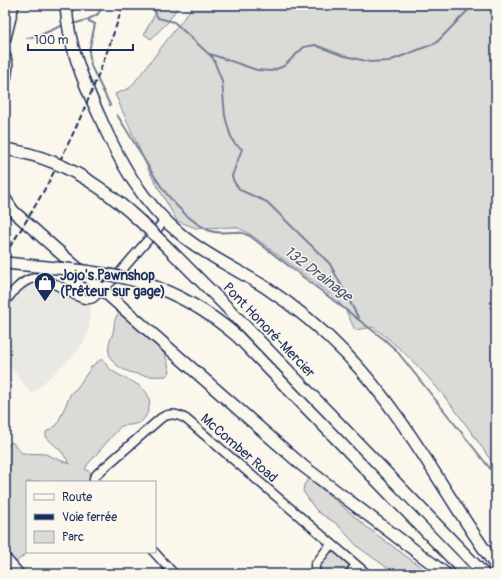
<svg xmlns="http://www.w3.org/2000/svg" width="501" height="579" viewBox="0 0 501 579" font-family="Pangolin,sans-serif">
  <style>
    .built { fill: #eae8e2 }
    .green { fill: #dadad7; stroke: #7a849a }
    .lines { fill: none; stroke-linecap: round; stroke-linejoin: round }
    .stream { stroke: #747e96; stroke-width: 2 }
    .minor-casing { stroke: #1b2f5e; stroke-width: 11 }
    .highway-casing { stroke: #1b2f5e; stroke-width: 14 }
    .minor { stroke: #fbf7ec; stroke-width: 8 }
    .highway { stroke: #fbf7ec; stroke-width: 11 }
    .rail { stroke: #1b2f5e; stroke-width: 2; stroke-dasharray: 6 3; stroke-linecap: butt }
    .highway-bridge-casing { stroke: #1b2f5e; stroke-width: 14; stroke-linecap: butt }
    .highway-bridge { stroke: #fbf7ec; stroke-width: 11 }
    .labels { text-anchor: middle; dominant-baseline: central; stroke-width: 3; stroke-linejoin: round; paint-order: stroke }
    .poi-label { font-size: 14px; font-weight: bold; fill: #1b2f5e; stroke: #fbf7ec; text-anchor: start }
    .street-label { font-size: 14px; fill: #1b2f5e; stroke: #fbf7ec }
    .water-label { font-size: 15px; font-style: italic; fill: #47577a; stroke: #fbf7ec }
  </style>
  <rect width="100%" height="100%" fill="#fbf7ec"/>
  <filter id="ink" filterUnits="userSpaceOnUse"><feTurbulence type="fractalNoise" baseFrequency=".025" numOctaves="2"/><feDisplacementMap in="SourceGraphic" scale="8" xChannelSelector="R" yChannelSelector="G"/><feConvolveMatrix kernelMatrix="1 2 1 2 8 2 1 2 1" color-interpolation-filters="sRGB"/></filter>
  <g filter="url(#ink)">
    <!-- built -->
    <path class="built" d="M 36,283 L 48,284 L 79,302 L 90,305 L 90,320 L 88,334 L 78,351 L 32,394 L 5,361 L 5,310 L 19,292 L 29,285 Z"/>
    <!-- green -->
    <path class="green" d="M 160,5 L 179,5 L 168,22 L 151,39 L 144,34 Z
      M 194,5 L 496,5 L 496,468 C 461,416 424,364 373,327 L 355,330 L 346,311 L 335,298 L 250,234 L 236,227 L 196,228 L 177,221 L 149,171 L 115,94 L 130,88 Z
      M 119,313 L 163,352 L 167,360 L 170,372 L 166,376 C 147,378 104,373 109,344 C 109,341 112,337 113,333 C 115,325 113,319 119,313 Z
      M 100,360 L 103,360 C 105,363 108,367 111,370 C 126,381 157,386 148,411 C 143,426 134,424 121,426 L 88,464 L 85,469 L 92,473 L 89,482 L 27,482 L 28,552 L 16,562 L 5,549 L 5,448 L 12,442 L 22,453 L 45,454 L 70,464 L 61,451 L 46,437 L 46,432 L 57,425 L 71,393 L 77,388 L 92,366 Z
      M 309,478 L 368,528 L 430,574 L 396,574 L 358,547 L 337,524 L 318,512 L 313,506 L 303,491 L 304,485 Z
      M 330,552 L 334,552 L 348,564 L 349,568 L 344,574 L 318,574 L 317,566 Z"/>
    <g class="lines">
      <!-- stream -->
      <path class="stream" d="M 163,5 L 154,10 L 158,18 L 174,22 L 213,58 L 222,81 L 225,116 L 230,134 L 234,143 L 242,149 L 232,176 L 234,182 L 240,190 L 267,202 L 330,264 L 359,319
        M 87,20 L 98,14 L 103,5
        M 76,23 L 87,20 L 95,24 L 89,51 L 91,66 L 110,105
        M 27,38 L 38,36 L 61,26
        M 210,54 L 257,70 L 271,71 L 284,66 L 304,47 L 315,45 L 341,55 L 370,62 L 389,61 L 436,43 L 473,5
        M 117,115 C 143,153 164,208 208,230 C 223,237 233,227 250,236 L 385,340 L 396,350 L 496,476"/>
      <!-- minor casing -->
      <g class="minor-casing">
        <path id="minor" d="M 5,302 C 31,266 42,277 75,295 C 81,298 86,301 93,298 L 115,278 L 165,220
          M 94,482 L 94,478 L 97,474 L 161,418 C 170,412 178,414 186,419 L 367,574
          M 154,552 L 174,574
          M 5,557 L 20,574
          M 315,574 L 315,565 L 331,544
          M 349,574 L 356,565"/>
      </g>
      <!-- highway casing -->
      <g class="highway-casing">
        <path id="highway" d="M 66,5 C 68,43 82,79 98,113 C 119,161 142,204 184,237 C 209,257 238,270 265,287 C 294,306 323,330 347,355 C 407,417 445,496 496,566
          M 5,38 L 13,5
          M 5,57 L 7,66 L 5,79
          M 5,199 L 13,211 L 66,258 L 303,466 L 446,574
          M 246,327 L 484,574
          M 237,336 L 467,574"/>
      </g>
      <!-- minor -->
      <use href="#minor" class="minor"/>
      <!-- highway -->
      <use href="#highway" class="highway"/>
      <!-- rail -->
      <path class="rail" d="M 5,254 C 57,177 95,93 123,5"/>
      <!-- highway-bridge casing -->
      <g class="highway-bridge-casing">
        <path id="highway-bridge" d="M 5,149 C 80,160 127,207 178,258 C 201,281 224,304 246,327
          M 5,263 C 51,268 103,270 147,284 C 181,295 210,313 237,336"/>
      </g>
      <!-- highway-bridge -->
      <use href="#highway-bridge" class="highway-bridge"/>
    </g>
  </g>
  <!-- icons -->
  <defs>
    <g id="shop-pin" transform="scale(1.15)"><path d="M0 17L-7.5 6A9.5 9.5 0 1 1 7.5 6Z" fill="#1b2f5e" stroke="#fbf7ec"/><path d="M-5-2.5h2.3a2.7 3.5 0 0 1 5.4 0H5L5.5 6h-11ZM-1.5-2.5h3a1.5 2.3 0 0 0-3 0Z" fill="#fff"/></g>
  </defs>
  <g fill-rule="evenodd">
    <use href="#shop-pin" x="45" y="283"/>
  </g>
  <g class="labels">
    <!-- poi labels -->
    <g class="poi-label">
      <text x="60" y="275">Jojo's Pawnshop<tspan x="60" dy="16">(Prêteur sur gage)</tspan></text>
    </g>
    <!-- street labels -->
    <g class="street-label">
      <text transform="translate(269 330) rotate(46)">Pont Honoré-Mercier</text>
      <text transform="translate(239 448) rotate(41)">McComber Road</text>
    </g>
    <!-- water labels -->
    <g class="water-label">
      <text transform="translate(318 274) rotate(37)">132 Drainage</text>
    </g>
  </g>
  <!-- margin -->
  <rect width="501" height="579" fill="none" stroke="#fbf7ec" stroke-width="20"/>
  <rect x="10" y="10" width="481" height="559" fill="none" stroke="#1b2f5e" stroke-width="1.5" filter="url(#ink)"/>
  <!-- legend -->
  <rect x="26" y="481" width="130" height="72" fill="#fbf7ec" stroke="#a1a7b3"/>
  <rect x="34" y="494" width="20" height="6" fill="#fbf7ec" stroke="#a1a7b3"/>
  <text x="62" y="501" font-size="12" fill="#1b2f5e">Route</text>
  <rect x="34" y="514" width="20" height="6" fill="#1b2f5e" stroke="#a1a7b3"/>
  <text x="62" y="521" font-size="12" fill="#1b2f5e">Voie ferrée</text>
  <rect x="34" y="531" width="20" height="12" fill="#dadad7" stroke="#a1a7b3"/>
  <text x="62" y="541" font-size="12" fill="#1b2f5e">Parc</text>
  <!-- scale -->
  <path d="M28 44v6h105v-6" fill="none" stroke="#1b2f5e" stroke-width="2"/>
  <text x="34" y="44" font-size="12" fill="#1b2f5e" stroke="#fbf7ec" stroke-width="3" paint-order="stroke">100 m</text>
</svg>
